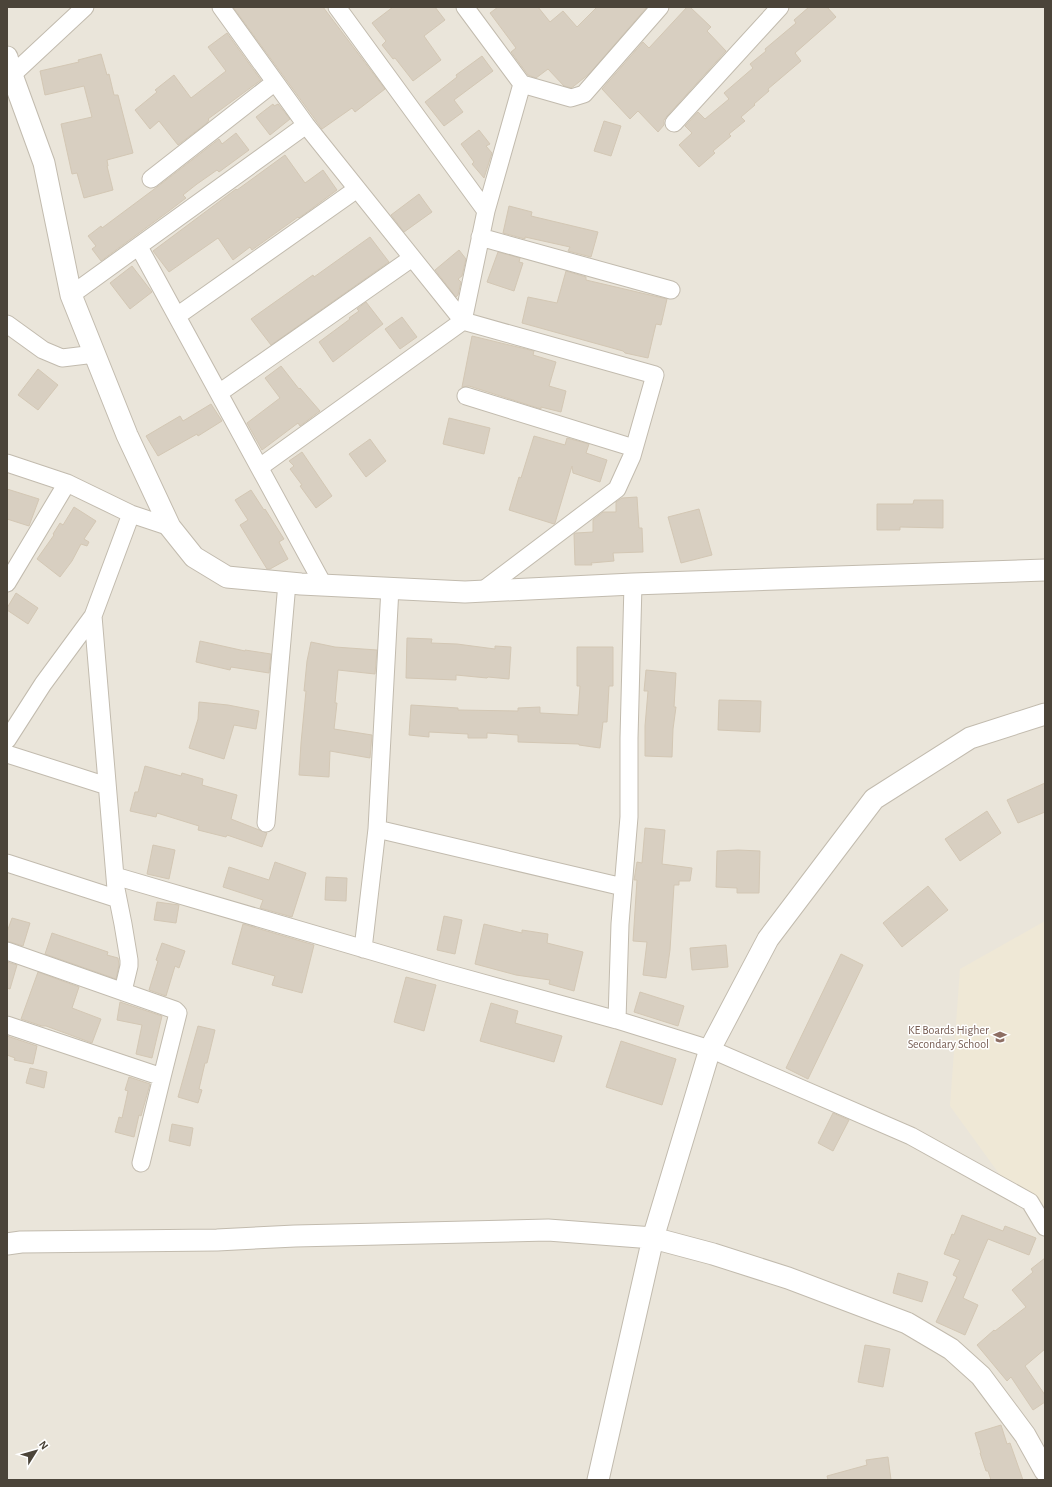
<svg xmlns="http://www.w3.org/2000/svg" width="1052" height="1487" viewBox="0 0 1052 1487" font-family="'Alegreya Sans',sans-serif">
  <style>
    .residential { fill: #eae5da }
    .education { fill: #efe8d6 }
    .building { fill: #d8cfc1; stroke: #d3c7b4 }
    .lines { fill: none; stroke-linecap: round; stroke-linejoin: round }
    .minor-casing { stroke: #c2bbae; stroke-width: 19 }
    .tertiary-casing { stroke: #c2bbae; stroke-width: 23 }
    .minor { stroke: #fff; stroke-width: 17 }
    .tertiary { stroke: #fff; stroke-width: 21 }
    .labels { text-anchor: middle; dominant-baseline: central; stroke-width: 3; stroke-linejoin: round; paint-order: stroke }
    .education-label { font-size: 12px; fill: #785e54; stroke: #fff; text-anchor: end }
  </style>
  <rect width="100%" height="100%" fill="#f6f3ec"/>
  <!-- residential -->
  <path class="residential" d="M 7,7 L 1045,7 L 1045,1480 L 7,1480 Z"/>
  <!-- education -->
  <path class="education" d="M 1045,921 L 1045,1234 L 1042,1233 L 950,1106 L 960,969 Z"/>
  <!-- building -->
  <path class="building" d="M 233,7 L 323,7 L 385,89 L 355,112 L 352,108 L 322,129 Z
    M 393,7 L 435,7 L 445,20 L 424,36 L 441,60 L 413,81 L 395,58 L 393,59 L 382,45 L 386,41 L 372,23 Z
    M 498,7 L 538,7 L 550,22 L 563,11 L 577,27 L 597,7 L 647,7 L 589,74 L 574,86 L 571,88 L 564,86 L 548,69 L 536,78 L 528,75 L 511,52 L 516,48 L 490,13 Z
    M 687,7 L 690,7 L 711,27 L 707,31 L 726,51 L 667,116 L 664,120 L 664,125 L 658,132 L 638,111 L 630,119 L 602,89 L 643,42 L 649,48 Z
    M 809,7 L 827,7 L 836,17 L 795,53 L 801,61 L 768,89 L 769,91 L 754,104 L 755,105 L 741,117 L 745,121 L 729,134 L 731,136 L 713,151 L 715,153 L 699,167 L 679,145 L 692,133 L 685,126 L 698,112 L 705,119 L 729,99 L 724,93 L 753,68 L 750,64 L 766,51 L 765,49 L 796,23 L 794,20 Z
    M 227,33 L 261,80 L 208,119 L 209,120 L 207,123 L 178,145 L 159,121 L 150,129 L 135,110 L 157,92 L 155,90 L 174,75 L 191,98 L 226,71 L 208,47 Z
    M 101,54 L 107,75 L 109,74 L 114,95 L 118,95 L 133,153 L 107,160 L 108,166 L 107,166 L 113,190 L 84,198 L 77,173 L 72,174 L 61,124 L 92,117 L 84,86 L 45,95 L 40,71 L 79,62 L 78,60 Z
    M 482,56 L 493,71 L 454,100 L 463,112 L 444,126 L 425,102 L 457,77 L 456,75 Z
    M 273,104 L 274,106 L 278,104 L 290,119 L 270,135 L 256,117 Z
    M 604,121 L 621,126 L 611,156 L 594,151 Z
    M 479,130 L 490,144 L 486,146 L 492,153 L 484,178 L 472,164 L 474,162 L 461,144 Z
    M 236,133 L 249,150 L 219,172 L 217,170 L 197,184 L 183,195 L 186,198 L 169,211 L 101,261 L 92,249 L 96,246 L 88,236 L 101,226 L 102,228 L 157,187 L 219,139 L 222,144 Z
    M 285,155 L 305,183 L 323,170 L 337,190 L 314,207 L 299,218 L 298,217 L 252,250 L 250,247 L 233,260 L 218,238 L 169,272 L 153,251 L 236,189 L 237,190 Z
    M 419,194 L 432,212 L 404,232 L 391,215 Z
    M 509,206 L 532,212 L 531,216 L 598,232 L 591,257 L 568,251 L 570,247 L 525,237 L 525,239 L 503,233 Z
    M 370,237 L 389,262 L 271,345 L 251,319 L 313,275 L 314,277 Z
    M 459,250 L 466,259 L 462,276 L 458,279 L 461,282 L 458,295 L 456,297 L 435,270 Z
    M 498,252 L 520,258 L 519,262 L 523,263 L 514,291 L 487,282 Z
    M 132,266 L 152,292 L 130,309 L 110,283 Z
    M 566,271 L 586,277 L 586,280 L 667,299 L 661,325 L 656,324 L 648,358 L 625,353 L 623,351 L 522,323 L 528,297 L 557,303 Z
    M 366,302 L 383,324 L 333,362 L 319,342 L 350,319 L 349,318 L 359,311 L 357,309 Z
    M 402,317 L 417,337 L 400,349 L 385,329 Z
    M 472,336 L 534,351 L 533,355 L 556,362 L 549,386 L 566,391 L 561,412 L 541,407 L 541,409 L 538,408 L 469,386 L 462,387 Z
    M 281,366 L 299,389 L 300,388 L 320,411 L 300,426 L 298,423 L 262,450 L 247,423 L 280,398 L 265,378 Z
    M 38,369 L 58,385 L 38,410 L 18,395 Z
    M 211,404 L 222,421 L 198,436 L 197,434 L 158,456 L 146,436 L 180,416 L 183,421 Z
    M 449,418 L 490,428 L 484,454 L 443,444 Z
    M 534,436 L 565,445 L 567,438 L 589,444 L 586,453 L 607,460 L 600,482 L 573,473 L 572,466 L 555,523 L 554,524 L 509,510 L 519,477 L 521,478 Z
    M 370,439 L 386,461 L 366,477 L 349,454 Z
    M 302,452 L 332,496 L 316,508 L 300,486 L 302,485 L 290,469 L 294,466 L 289,461 Z
    M 7,489 L 39,499 L 29,526 L 7,519 Z
    M 251,490 L 264,510 L 265,509 L 284,539 L 279,542 L 288,559 L 270,569 L 267,569 L 240,525 L 248,520 L 235,500 Z
    M 637,497 L 639,528 L 642,528 L 643,552 L 613,553 L 614,561 L 591,563 L 592,565 L 575,565 L 574,534 L 576,533 L 593,532 L 593,520 L 603,512 L 616,512 L 616,502 L 622,498 Z
    M 914,500 L 943,500 L 943,528 L 900,527 L 900,530 L 877,530 L 877,504 L 913,504 Z
    M 74,507 L 96,521 L 84,539 L 89,542 L 87,546 L 81,544 L 72,561 L 60,577 L 37,559 L 54,535 L 53,534 L 60,523 L 63,525 Z
    M 699,509 L 712,555 L 681,563 L 668,517 Z
    M 16,593 L 38,608 L 28,624 L 7,610 L 7,608 Z
    M 407,638 L 432,639 L 431,643 L 457,644 L 495,649 L 495,646 L 511,647 L 509,679 L 488,677 L 487,678 L 456,675 L 456,680 L 406,678 Z
    M 200,641 L 245,651 L 245,650 L 271,654 L 269,673 L 231,667 L 230,670 L 196,662 Z
    M 311,642 L 335,647 L 377,650 L 375,674 L 338,670 L 335,703 L 337,703 L 334,729 L 372,735 L 370,758 L 330,751 L 329,777 L 299,775 L 301,743 L 306,691 L 304,691 L 307,661 Z
    M 577,647 L 613,647 L 613,686 L 609,686 L 607,722 L 603,722 L 600,748 L 579,745 L 579,744 L 518,742 L 518,735 L 487,733 L 487,738 L 468,738 L 468,734 L 429,732 L 429,737 L 409,735 L 411,705 L 458,708 L 458,710 L 518,711 L 518,708 L 540,707 L 540,713 L 578,715 L 580,686 L 577,686 Z
    M 646,670 L 676,673 L 674,707 L 676,707 L 673,729 L 672,757 L 645,756 L 645,726 L 648,691 L 644,691 Z
    M 719,700 L 761,701 L 760,732 L 718,730 Z
    M 199,702 L 228,705 L 259,711 L 256,729 L 234,725 L 224,759 L 189,748 L 198,719 Z
    M 145,766 L 181,776 L 182,773 L 203,779 L 202,785 L 237,795 L 231,819 L 267,833 L 262,847 L 227,835 L 226,837 L 198,830 L 199,826 L 157,813 L 156,817 L 130,811 L 135,792 L 138,792 Z
    M 1045,783 L 1045,812 L 1018,823 L 1007,800 Z
    M 987,811 L 1001,833 L 960,861 L 945,839 Z
    M 645,828 L 665,830 L 662,864 L 692,868 L 690,881 L 679,881 L 679,885 L 674,885 L 670,950 L 666,978 L 643,975 L 647,942 L 633,941 L 637,880 L 634,880 L 637,862 L 642,863 Z
    M 153,845 L 175,850 L 169,879 L 147,874 Z
    M 738,850 L 760,851 L 759,893 L 737,893 L 737,888 L 716,887 L 717,851 Z
    M 275,862 L 306,873 L 292,917 L 260,908 L 263,900 L 223,887 L 229,867 L 269,880 Z
    M 326,877 L 347,878 L 346,901 L 325,900 Z
    M 928,886 L 948,910 L 902,947 L 883,923 Z
    M 157,902 L 179,905 L 176,923 L 154,920 Z
    M 444,916 L 462,920 L 455,954 L 437,950 Z
    M 12,918 L 30,923 L 23,946 L 7,941 L 7,932 Z
    M 243,924 L 314,945 L 302,993 L 272,985 L 275,976 L 232,964 Z
    M 484,924 L 522,933 L 522,930 L 548,934 L 547,943 L 583,952 L 574,991 L 549,984 L 550,980 L 516,975 L 475,964 Z
    M 52,933 L 108,952 L 107,955 L 118,958 L 119,965 L 116,979 L 45,954 Z
    M 162,943 L 185,951 L 179,968 L 175,966 L 166,996 L 149,990 L 158,961 L 156,960 Z
    M 726,945 L 728,967 L 692,970 L 690,948 Z
    M 841,954 L 863,965 L 808,1079 L 786,1068 Z
    M 7,962 L 17,965 L 10,989 L 7,988 Z
    M 38,972 L 79,987 L 72,1008 L 101,1019 L 92,1043 L 46,1026 L 42,1026 L 21,1019 Z
    M 406,977 L 436,985 L 424,1031 L 394,1022 Z
    M 640,992 L 684,1006 L 678,1026 L 634,1012 Z
    M 120,1002 L 162,1016 L 152,1058 L 136,1054 L 142,1025 L 117,1020 Z
    M 491,1003 L 518,1011 L 515,1023 L 562,1036 L 554,1062 L 480,1041 Z
    M 198,1026 L 215,1030 L 207,1063 L 205,1063 L 199,1089 L 202,1090 L 198,1103 L 178,1097 Z
    M 7,1036 L 37,1046 L 33,1064 L 14,1060 L 15,1058 L 7,1055 Z
    M 621,1041 L 676,1059 L 662,1105 L 606,1087 Z
    M 30,1068 L 47,1072 L 44,1088 L 26,1083 Z
    M 129,1077 L 150,1084 L 141,1116 L 139,1115 L 134,1137 L 115,1132 L 119,1117 L 122,1118 L 128,1091 L 125,1090 Z
    M 833,1113 L 849,1120 L 833,1151 L 818,1143 Z
    M 172,1124 L 193,1128 L 190,1146 L 169,1141 Z
    M 962,1215 L 1003,1231 L 1005,1226 L 1036,1238 L 1029,1255 L 988,1239 L 963,1298 L 978,1305 L 965,1335 L 936,1322 L 957,1277 L 953,1275 L 960,1260 L 944,1254 L 952,1234 L 954,1235 Z
    M 1045,1258 L 1045,1349 L 1025,1366 L 1045,1395 L 1045,1402 L 1033,1410 L 1011,1377 L 1007,1381 L 977,1345 L 994,1330 L 995,1331 L 1026,1307 L 1012,1290 L 1033,1272 L 1031,1269 Z
    M 898,1273 L 928,1282 L 922,1302 L 893,1293 Z
    M 865,1345 L 890,1349 L 883,1387 L 858,1382 Z
    M 1001,1425 L 1007,1444 L 1010,1443 L 1023,1480 L 991,1480 L 988,1471 L 986,1471 L 980,1453 L 981,1453 L 975,1433 Z
    M 888,1457 L 891,1480 L 828,1480 L 827,1476 L 867,1465 L 866,1460 Z"/>
  <g class="lines">
    <!-- minor casing -->
    <g class="minor-casing">
      <path id="minor" d="M 221,7 L 306,125 L 463,321 L 655,375 L 632,456 L 617,489 L 482,591
        M 337,7 L 486,211
        M 465,7 L 522,84 L 571,98 L 584,94 L 660,7
        M 12,75 L 85,7
        M 674,123 L 780,7
        M 151,179 L 275,82
        M 480,237 L 671,290
        M 139,247 L 324,586
        M 71,295 L 306,125
        M 177,316 L 357,189
        M 7,324 L 43,350 L 62,358 L 95,354
        M 219,393 L 412,258
        M 466,396 L 634,448
        M 7,463 L 67,483 L 131,514 L 170,527
        M 260,467 L 463,321 L 486,211 L 522,84
        M 7,583 L 67,483
        M 93,616 L 116,889 L 123,924 L 129,960 L 129,966 L 123,991
        M 7,740 L 43,684 L 93,616 L 131,514
        M 7,754 L 107,786
        M 266,823 L 287,583
        M 377,829 L 623,887
        M 7,863 L 118,899
        M 115,876 L 443,972 L 617,1020 L 710,1049 L 911,1136 L 1030,1202 L 1045,1227
        M 363,949 L 377,829 L 390,588
        M 7,951 L 175,1010 L 178,1013 L 162,1077 L 7,1025
        M 617,1020 L 620,924 L 629,817 L 629,738 L 633,584
        M 141,1163 L 162,1077"/>
    </g>
    <!-- tertiary casing -->
    <g class="tertiary-casing">
      <path id="tertiary" d="M 7,57 L 12,75 L 44,163 L 71,295 L 127,435 L 170,527 L 194,557 L 227,577 L 301,584 L 465,592 L 633,584 L 1045,570
        M 7,1244 L 21,1242 L 217,1240 L 295,1236 L 548,1230 L 653,1238 L 713,1254 L 788,1278 L 907,1323 L 951,1349 L 981,1376 L 1025,1435 L 1045,1471
        M 598,1480 L 653,1238 L 710,1049 L 768,939 L 874,799 L 970,738 L 1045,714"/>
    </g>
    <!-- minor -->
    <use href="#minor" class="minor"/>
    <!-- tertiary -->
    <use href="#tertiary" class="tertiary"/>
  </g>
  <!-- icons -->
  <defs>
    <g id="school-bare" transform="scale(1.08)"><path d="M0-5L7-2L0 1L-7-2ZM-4 1L0 2.5L4 1V4Q0 6-4 4Z" fill="#8d6e63" stroke="#fff" stroke-width="2.5" paint-order="stroke"/></g>
  </defs>
  <g fill-rule="evenodd">
    <use href="#school-bare" x="1000" y="1037"/>
  </g>
  <g class="labels">
    <!-- education labels -->
    <g class="education-label">
      <text x="989" y="1030">KE Boards Higher<tspan x="989" dy="14">Secondary School</tspan></text>
    </g>
  </g>
  <!-- border -->
  <rect width="1052" height="1487" fill="none" stroke="#4b4439" stroke-width="16"/>
  <!-- north arrow -->
  <g transform="translate(36 1451) rotate(53)" stroke="#ffffff" stroke-width="3" paint-order="stroke">
  <path d="M0-3L7 15L0 10L-7 15Z" fill="#4b4439"/>
  <text y="-6" font-size="11" font-weight="bold" text-anchor="middle" fill="#4b4439">N</text>
  </g>
</svg>
